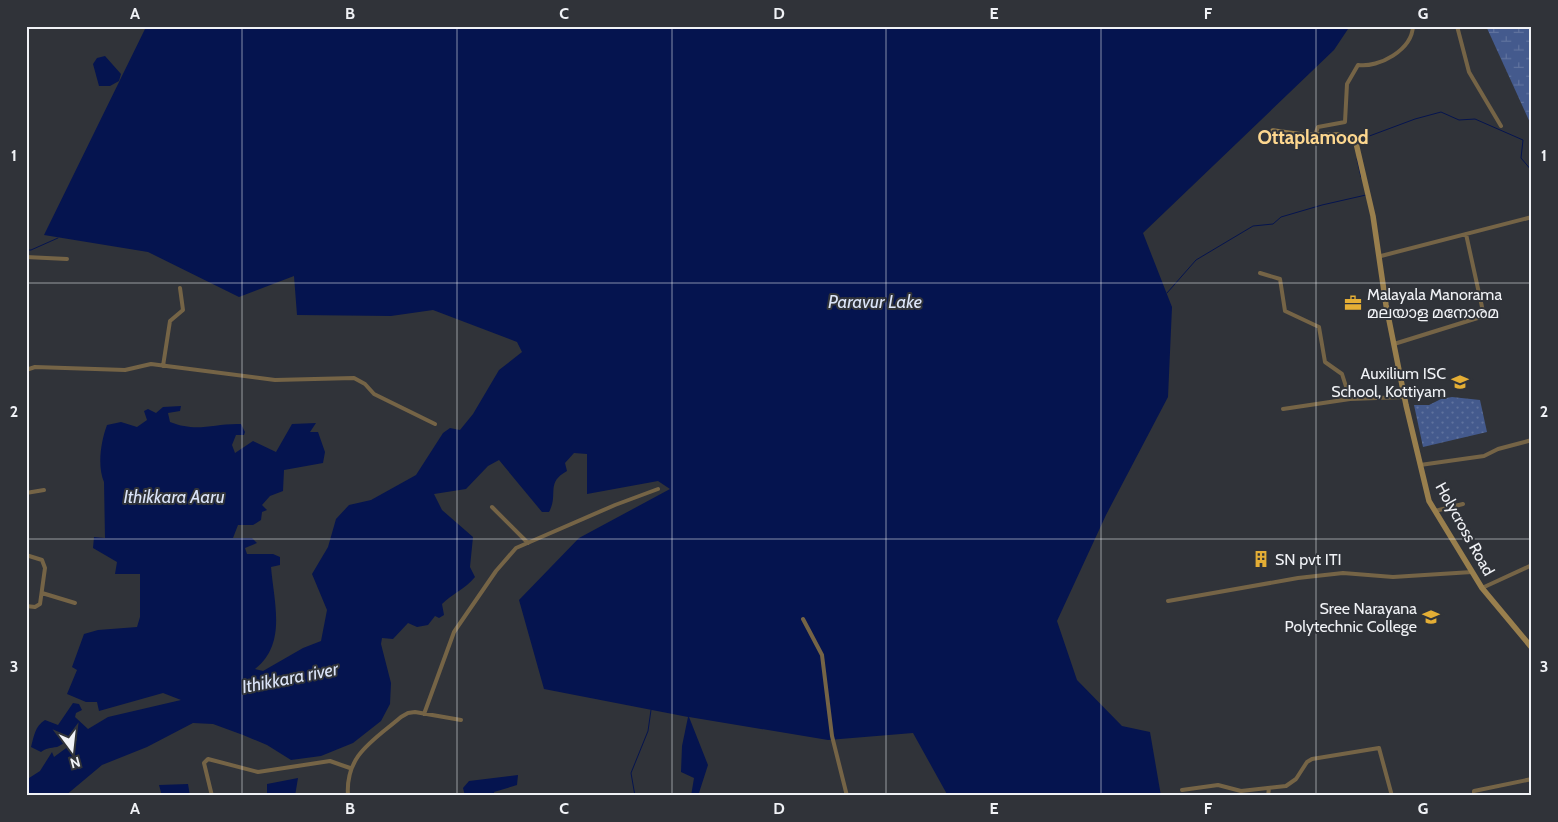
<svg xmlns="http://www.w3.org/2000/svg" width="1558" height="822" viewBox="0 0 1558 822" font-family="Cabin,'Noto Sans Malayalam',sans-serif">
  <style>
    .wetland { fill: url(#wetland-marsh) }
    .park { fill: url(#park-dots) }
    .water { fill: #05144f }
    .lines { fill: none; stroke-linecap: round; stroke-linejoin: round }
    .stream { stroke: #05144f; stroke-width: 1 }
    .street { stroke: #756446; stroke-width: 4 }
    .secondary { stroke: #997f4d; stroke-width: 5.5 }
    .grid { fill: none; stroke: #f0f2f6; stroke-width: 1; stroke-opacity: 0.55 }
    .labels { text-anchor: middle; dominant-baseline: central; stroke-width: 4; stroke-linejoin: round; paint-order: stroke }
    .poi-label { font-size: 16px; fill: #f0f2f6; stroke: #303339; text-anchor: start }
    .street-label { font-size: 16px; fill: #f0f2f6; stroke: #303339 }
    .water-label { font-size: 18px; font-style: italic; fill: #dbe4f8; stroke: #303339 }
    .quarter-label { font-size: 19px; font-weight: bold; fill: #fdd78f; stroke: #303339 }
    .neatline { fill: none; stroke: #f0f2f6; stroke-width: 2 }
    .grid-label { font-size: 16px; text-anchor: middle; font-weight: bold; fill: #f0f2f6 }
  </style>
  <defs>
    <pattern id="wetland-marsh" width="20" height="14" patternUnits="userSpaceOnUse" patternTransform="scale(1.25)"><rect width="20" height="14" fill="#445a8d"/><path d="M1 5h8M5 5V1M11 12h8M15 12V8" fill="none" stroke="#5f729e"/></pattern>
    <pattern id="park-dots" width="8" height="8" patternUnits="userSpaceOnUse" patternTransform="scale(1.25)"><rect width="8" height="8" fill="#445a8d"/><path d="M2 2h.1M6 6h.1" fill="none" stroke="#5f729e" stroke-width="1.8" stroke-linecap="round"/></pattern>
  </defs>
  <rect width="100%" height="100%" fill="#303339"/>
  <!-- wetland -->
  <path class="wetland" d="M 1486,26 L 1532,26 L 1532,127 Z"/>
  <!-- park -->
  <path class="park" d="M 1452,397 L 1480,400 L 1487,432 L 1423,447 L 1414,405 L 1429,405 L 1441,399 Z"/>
  <!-- water -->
  <path class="water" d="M 166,26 L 1350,26 L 1334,50 L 1143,233 L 1172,307 L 1168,397 L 1106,515 L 1057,621 L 1077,680 L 1122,726 L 1150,732 L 1161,796 L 948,796 L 913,733 L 828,740 L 689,717 L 708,765 L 698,796 L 691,796 L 694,778 L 681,772 L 682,746 L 688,717 L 544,689 L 519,600 L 579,538 L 670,489 L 658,481 L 587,494 L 587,454 L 574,453 L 565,463 L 567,471 C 545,483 559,494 549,512 L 542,512 L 499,460 L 488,466 L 466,489 L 434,494 L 442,510 L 473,537 L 470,567 L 475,577 C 465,589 452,594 442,604 L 444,615 L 439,618 L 435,616 L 428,625 L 417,627 L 408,623 L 393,639 L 382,638 L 381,644 L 391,683 L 390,704 L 381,721 L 353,743 L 321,756 L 291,760 L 267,745 L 243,735 L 213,724 L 193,723 L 147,747 L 102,765 L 65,796 L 26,796 L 26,780 L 40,771 L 52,752 L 54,757 L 77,740 L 75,736 C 68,738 63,745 57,747 C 50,748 46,748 41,752 L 31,747 C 34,736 35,726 45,720 L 58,725 L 73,703 L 79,704 L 82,710 L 76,713 L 75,717 L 88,729 L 108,717 L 181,700 L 163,693 L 99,711 L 97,702 L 86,702 L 67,694 L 77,670 L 72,667 L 84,634 L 98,630 L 137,627 L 140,617 L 140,574 L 115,574 L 117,562 L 93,548 L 94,537 L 105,538 L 104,482 C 97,466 101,441 107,425 L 121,422 L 137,427 L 147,420 L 144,411 L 148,409 L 156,413 L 163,407 L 181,406 L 180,411 L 168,413 L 170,422 C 198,433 213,423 241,424 L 245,432 L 244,435 L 236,435 L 232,445 L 235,453 L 253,441 L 276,452 L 292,424 L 316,423 L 310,432 L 318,432 L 325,452 L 323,463 L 284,470 L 283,491 L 270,496 L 262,505 L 267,510 L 262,512 L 261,520 L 253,525 L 238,525 L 233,538 L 252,538 L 257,543 L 245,548 L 247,554 L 273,554 L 280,557 L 280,565 L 271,567 C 274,603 287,644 255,669 L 263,671 L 303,648 L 321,641 L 327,610 L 312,574 L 328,547 L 336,519 L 349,505 L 371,500 L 416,475 L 443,433 L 450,428 L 460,430 L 473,414 L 499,370 L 522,352 L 517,342 L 433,310 L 391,316 L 297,315 L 294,276 L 239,297 L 148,252 L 44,235 L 145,29 Z
    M 105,56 L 121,74 L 119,81 L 110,86 L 99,86 L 93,64 L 97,58 Z
    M 518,775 L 517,785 L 494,792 L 495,796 L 465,796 L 463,788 L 469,781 Z
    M 298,778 L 295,796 L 267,796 L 267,784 Z
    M 188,784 L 190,796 L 162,796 L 159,785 Z"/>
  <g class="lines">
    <!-- stream -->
    <path class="stream" d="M 1356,141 L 1415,119 L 1441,112 L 1459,120 L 1475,119 L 1523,140 L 1521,158 L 1532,171
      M 1357,159 L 1361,177
      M 26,250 L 31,250 L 58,238
      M 1167,293 L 1196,260 L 1253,226 L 1273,224 L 1281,217 L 1322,205 L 1366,195
      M 635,796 L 631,773 L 648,731 L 651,710"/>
    <!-- street -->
    <path class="street" d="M 1457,26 L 1469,72 L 1501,126
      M 1315,135 L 1318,127 L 1345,122 L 1347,84 L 1358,65 C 1379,68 1412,50 1413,26
      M 1381,256 L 1532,217
      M 26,257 L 67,259
      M 1260,273 L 1280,279 L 1285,311 L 1319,327 L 1325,362 L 1342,374 L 1350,399
      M 1394,344 L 1484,316 L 1466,234
      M 163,366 L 170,321 L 183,310 L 180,288
      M 26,370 L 35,367 L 125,370 L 151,364 L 275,380 L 354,378 L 365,384 L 374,394 L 435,424
      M 1283,409 L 1350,399 L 1404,397
      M 1420,465 L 1484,456 L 1498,449 L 1532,440
      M 26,493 L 44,490
      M 492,507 L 528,543
      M 1435,511 L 1463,504
      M 26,555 L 42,560 L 45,568 L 40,604 L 35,607 L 26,606
      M 1482,588 L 1532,565
      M 42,593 L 75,603
      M 1168,601 L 1298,578 L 1343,573 L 1393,577 L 1472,572
      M 803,619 L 822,655 L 832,736 L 847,796
      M 424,714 L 454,632 L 496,571 L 516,548 L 615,505 L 658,489
      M 1182,790 L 1218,785 L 1241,791 L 1286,786 L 1296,779 L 1307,762 L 1312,759 L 1379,748 L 1392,796
      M 212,796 L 204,763 L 208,759 L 258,772 L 330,761 L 350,768
      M 348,796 C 345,755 373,741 401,717 L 408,713 L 415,712 L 461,720
      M 1268,796 L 1269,788
      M 1474,796 L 1474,791 L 1532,779"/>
    <!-- secondary -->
    <path class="secondary" d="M 1273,131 L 1302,135 L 1342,135 L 1356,143 L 1373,216 L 1386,305 L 1406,405 L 1429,501 L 1482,588 L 1532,648"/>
  </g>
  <!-- grid -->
  <path class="grid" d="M 242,26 L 242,796M 457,26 L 457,796M 672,26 L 672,796M 886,26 L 886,796M 1101,26 L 1101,796M 1316,26 L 1316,796M 26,283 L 1532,283M 26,539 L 1532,539"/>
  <!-- icons -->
  <defs>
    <g id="office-bare" transform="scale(1.35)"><path d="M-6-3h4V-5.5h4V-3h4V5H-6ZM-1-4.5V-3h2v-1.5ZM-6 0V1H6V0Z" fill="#e4ae35" stroke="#303339" stroke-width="2.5" paint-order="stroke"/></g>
    <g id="school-bare" transform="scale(1.35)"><path d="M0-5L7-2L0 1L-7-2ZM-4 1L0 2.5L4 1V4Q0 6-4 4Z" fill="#e4ae35" stroke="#303339" stroke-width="2.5" paint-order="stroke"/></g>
    <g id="building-bare" transform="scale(1.35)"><path d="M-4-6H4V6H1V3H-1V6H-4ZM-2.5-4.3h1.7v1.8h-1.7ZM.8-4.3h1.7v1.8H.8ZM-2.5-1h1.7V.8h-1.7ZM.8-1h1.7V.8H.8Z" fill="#e4ae35" stroke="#303339" stroke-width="2.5" paint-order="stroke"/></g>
    <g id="university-bare" transform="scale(1.35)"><path d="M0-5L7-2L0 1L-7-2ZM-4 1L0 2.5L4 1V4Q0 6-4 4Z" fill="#e4ae35" stroke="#303339" stroke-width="2.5" paint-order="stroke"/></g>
  </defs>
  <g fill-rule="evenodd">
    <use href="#office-bare" x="1353" y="303"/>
    <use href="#school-bare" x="1460" y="382"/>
    <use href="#building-bare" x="1261" y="559"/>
    <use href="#university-bare" x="1431" y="617"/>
  </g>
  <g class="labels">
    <!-- poi labels -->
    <g class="poi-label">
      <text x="1367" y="294">Malayala Manorama<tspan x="1367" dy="18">മലയാള മനോരമ</tspan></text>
      <text x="1446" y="373" text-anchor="end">Auxilium ISC<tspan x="1446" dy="18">School, Kottiyam</tspan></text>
      <text x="1275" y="559">SN pvt ITI</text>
      <text x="1417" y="608" text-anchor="end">Sree Narayana<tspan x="1417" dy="18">Polytechnic College</tspan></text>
    </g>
    <!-- street labels -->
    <g class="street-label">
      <text transform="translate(1465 529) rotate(61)">Holycross Road</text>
    </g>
    <!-- water labels -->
    <g class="water-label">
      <text x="875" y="302">Paravur Lake</text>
      <text x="174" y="497">Ithikkara Aaru</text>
      <text transform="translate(290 678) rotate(-11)">Ithikkara river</text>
    </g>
    <!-- quarter labels -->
    <g class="quarter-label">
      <text x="1313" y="137">Ottaplamood</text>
    </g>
  </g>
  <!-- border -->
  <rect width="1558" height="822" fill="none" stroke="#303339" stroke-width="55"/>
  <!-- north arrow -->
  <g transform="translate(72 750) rotate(165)" stroke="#303339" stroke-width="4" paint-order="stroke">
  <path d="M0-4L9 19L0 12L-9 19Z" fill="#f0f2f6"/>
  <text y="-8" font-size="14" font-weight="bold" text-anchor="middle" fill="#f0f2f6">N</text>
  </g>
  <rect x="28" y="28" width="1502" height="766" class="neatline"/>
  <g class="grid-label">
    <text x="135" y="19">A</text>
    <text x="350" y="19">B</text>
    <text x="564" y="19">C</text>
    <text x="779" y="19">D</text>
    <text x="994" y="19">E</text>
    <text x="1208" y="19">F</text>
    <text x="1423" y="19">G</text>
    <text x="14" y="161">1</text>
    <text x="1544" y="161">1</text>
    <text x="14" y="417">2</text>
    <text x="1544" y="417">2</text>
    <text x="14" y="672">3</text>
    <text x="1544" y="672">3</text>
    <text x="135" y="814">A</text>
    <text x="350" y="814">B</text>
    <text x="564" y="814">C</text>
    <text x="779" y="814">D</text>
    <text x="994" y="814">E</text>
    <text x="1208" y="814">F</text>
    <text x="1423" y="814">G</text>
  </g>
</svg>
